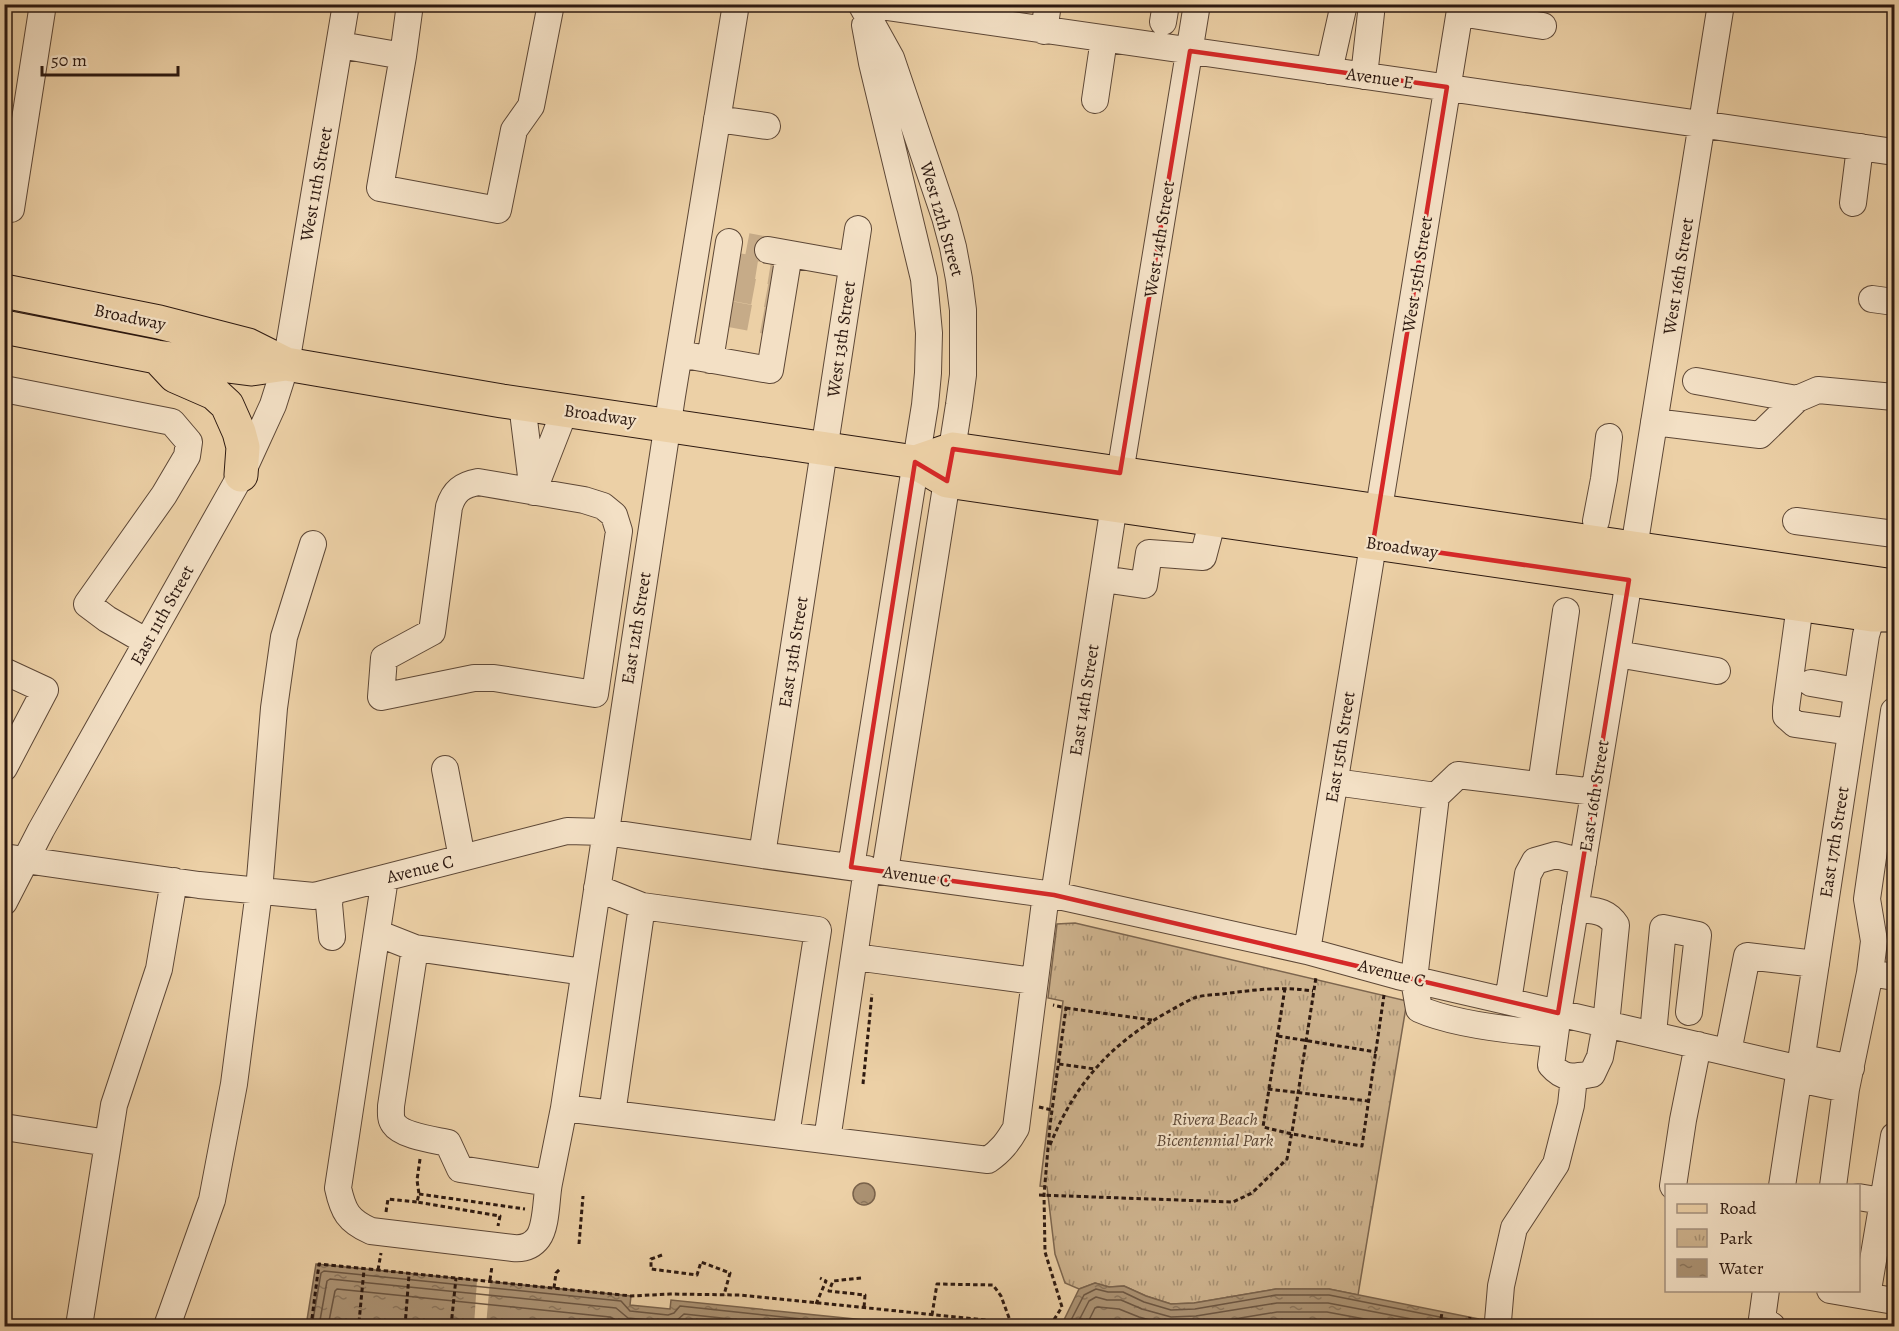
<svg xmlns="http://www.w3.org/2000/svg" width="1899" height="1331" viewBox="0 0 1899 1331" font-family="Alegreya,serif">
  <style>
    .park { fill: url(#park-tufts); stroke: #7c654e; stroke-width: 1.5 }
    .water { fill: url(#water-ripples); stroke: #79624b; stroke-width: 1.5 }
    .pier { fill: #ecd0a6 }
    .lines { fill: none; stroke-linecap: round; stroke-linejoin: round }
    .shore { stroke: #6c5642; stroke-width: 1.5 }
    .minor-tunnel { stroke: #c6ab88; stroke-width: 26; stroke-dasharray: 26 13; stroke-linecap: butt }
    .minor-casing { stroke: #5d4736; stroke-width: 28 }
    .major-casing { stroke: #2d1910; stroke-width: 35 }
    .path { stroke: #2d1910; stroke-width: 3; stroke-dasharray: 4.5 3; stroke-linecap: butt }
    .minor { stroke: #f3e0c5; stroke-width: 26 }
    .major { stroke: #ecd0a6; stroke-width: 33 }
    .marked { fill: none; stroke: #d62828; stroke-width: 4.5; stroke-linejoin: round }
    .labels { text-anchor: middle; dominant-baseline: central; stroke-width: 4.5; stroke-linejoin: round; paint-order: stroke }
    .street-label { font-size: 18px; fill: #2d1910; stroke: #f3e0c5 }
    .park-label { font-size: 18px; font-style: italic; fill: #5d4735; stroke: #f3e0c5 }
  </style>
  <defs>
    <pattern id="park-tufts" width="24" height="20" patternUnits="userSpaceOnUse" patternTransform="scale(1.5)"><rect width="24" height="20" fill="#ccb18c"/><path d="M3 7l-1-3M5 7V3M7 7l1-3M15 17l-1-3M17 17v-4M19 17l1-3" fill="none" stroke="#a68f71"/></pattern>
    <pattern id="water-ripples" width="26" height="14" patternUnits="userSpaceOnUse" patternTransform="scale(1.5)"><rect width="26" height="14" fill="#ab9273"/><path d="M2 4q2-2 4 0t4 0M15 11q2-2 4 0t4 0" fill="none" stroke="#8c765d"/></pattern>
  </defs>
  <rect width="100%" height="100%" fill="#ecd0a6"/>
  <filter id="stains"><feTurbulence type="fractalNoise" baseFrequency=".00333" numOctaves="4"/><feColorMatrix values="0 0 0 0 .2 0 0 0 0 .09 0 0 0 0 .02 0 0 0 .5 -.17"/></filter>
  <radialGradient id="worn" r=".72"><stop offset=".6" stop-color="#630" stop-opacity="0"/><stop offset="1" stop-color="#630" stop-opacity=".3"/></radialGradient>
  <!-- park -->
  <path class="park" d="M 1075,923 L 1407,1001 L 1358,1295 L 1329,1289 L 1276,1289 L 1194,1303 L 1171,1304 L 1146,1296 L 1124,1286 L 1109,1287 L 1095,1283 L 1079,1289 L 1065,1283 L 1055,1254 L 1047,1187 L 1040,1186 L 1063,1001 L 1048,998 L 1057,924 Z"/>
  <!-- water -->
  <path class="water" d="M853 1194a11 11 0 1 1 22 0a11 11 0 1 1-22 0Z
    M 316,1264 L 631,1296 L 630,1305 L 670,1309 L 671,1300 L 874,1321 L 873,1326 L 306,1326 Z
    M 1095,1283 L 1109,1287 L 1124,1286 L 1146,1296 L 1171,1304 L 1194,1303 L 1276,1289 L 1329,1289 L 1479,1319 L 1523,1323 L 1526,1326 L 1061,1326 L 1079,1289 Z"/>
  <!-- pier -->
  <path class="pier" d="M 477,1280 L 490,1281 L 486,1326 L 474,1326 Z"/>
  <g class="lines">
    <!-- shore -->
    <path class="shore" d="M 312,1326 L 321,1273 L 324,1271 L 621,1301 L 630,1311 L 668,1315 L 674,1313 L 680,1306 L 867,1326
      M 319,1326 L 327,1281 L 330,1279 L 616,1308 L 628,1318 L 668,1322 L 676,1321 L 684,1314 L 798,1326
      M 328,1326 L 335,1291 L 337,1289 L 610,1317 L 626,1326
      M 1068,1326 L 1084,1295 L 1096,1289 L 1108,1292 L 1123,1292 L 1144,1302 L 1171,1310 L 1195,1309 L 1276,1295 L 1329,1295 L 1485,1326
      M 1076,1326 L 1089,1301 L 1096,1297 L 1107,1300 L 1121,1300 L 1142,1309 L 1171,1317 L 1196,1316 L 1277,1303 L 1328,1303 L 1448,1326
      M 1086,1326 L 1095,1308 L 1098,1307 L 1119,1309 L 1139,1317 L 1171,1326 L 1198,1325 L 1277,1312 L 1327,1312 L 1402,1326"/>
    <!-- minor-tunnel -->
    <path class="minor-tunnel" d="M 747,246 L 768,250
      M 731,265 L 774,272
      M 728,287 L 771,295
      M 724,313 L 767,321"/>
    <!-- minor casing -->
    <g class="minor-casing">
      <path id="minor" d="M 410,4 L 403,56 L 380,188 L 498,210 L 514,130 L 531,106 L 551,4
        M 736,4 L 672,396 L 564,1108 L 988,1160 C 1001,1151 1008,1142 1016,1128 L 1046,894
        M 861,4 L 891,58 L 945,217 L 953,247 L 959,279 L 963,310 L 963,375 L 959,405 L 885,871
        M 866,4 L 1894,152
        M 1460,13 L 1543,26
        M 1163,22 L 1166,4
        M 1044,31 L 1048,4
        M 340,45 L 403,56
        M 1329,71 L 1344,4
        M 1364,76 L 1372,4
        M 1095,100 L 1104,39
        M 717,119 L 767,126
        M 1853,203 L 1860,147
        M 11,209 L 43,4
        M 768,250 L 852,265
        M 1872,299 L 1894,302
        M 679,354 L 770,370 L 789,254
        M 710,360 L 729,242
        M 1696,381 L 1797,399 L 1818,390 L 1894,397
        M 4,389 L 172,422 L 189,442 L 187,456 L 164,495 L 87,604 L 107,619 L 147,642
        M 522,404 L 533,492 L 565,410
        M 1654,422 L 1760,435 L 1797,399
        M 1120,473 L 1197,4
        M 478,482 L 584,500 L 603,506 L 614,515 L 619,531 L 595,694 L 494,678 L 474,678 L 381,697 L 384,658 L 432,632 L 449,507 C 454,491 462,485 478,482 Z
        M 1596,521 L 1604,479 L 1609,437
        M 1796,521 L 1894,534
        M 1634,548 L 1721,4
        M 1103,579 L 1144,585 L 1149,553 L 1203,557 L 1213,519
        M 1800,605 L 1786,708 L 1786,716 L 1795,724 L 1851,732
        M 1617,654 L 1717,671
        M 4,671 L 45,690 L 4,768
        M 1811,683 L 1857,691
        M 445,769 L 462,858
        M 1335,782 L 1436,796
        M 1541,785 L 1566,611
        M 762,855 L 858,229
        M 4,857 L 199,885 L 314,896 L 567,831 L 605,832 L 762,855 L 1054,895 L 1307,951 L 1398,976 L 1800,1069
        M 851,867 L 925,405 L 928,373 L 929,333 L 924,279 L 872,63 L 865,25
        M 385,878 L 338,1188 C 343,1211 348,1221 371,1231 L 513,1248 C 523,1249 532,1246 538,1238 C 547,1226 546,1197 549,1183 C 554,1158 559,1133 564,1108
        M 597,888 L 642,906
        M 331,892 L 329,904 L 332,937
        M 1054,895 L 1114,505
        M 4,902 L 41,830 L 241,475 L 273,405 L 286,364 L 346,4
        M 1575,908 C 1592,911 1606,909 1616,925 L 1606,1024 L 1600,1057 L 1592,1074 C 1573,1077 1564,1080 1551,1065 L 1558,1013 L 1629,580
        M 377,933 L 415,948 L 584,972
        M 415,948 L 391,1106 C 391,1112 390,1119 394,1124 C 402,1136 435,1140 448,1143 L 460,1169 L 549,1183
        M 1307,951 L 1461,4
        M 855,957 L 1033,981
        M 1870,973 L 1874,941 L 1867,899 L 1894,711
        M 1508,1001 L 1528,874 L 1535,861 L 1556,855 L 1583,862
        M 1555,1034 C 1515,1031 1455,1025 1419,1009 L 1414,980 L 1416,962 L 1436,796 L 1458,775 L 1594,792
        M 1653,1034 L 1663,928 L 1698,935 L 1689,1012
        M 1728,1052 L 1747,956 L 1816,964
        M 1800,1069 L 1813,1060 L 1851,1068
        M 1800,1069 L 1808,1081 L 1846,1089
        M 612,1114 L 642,906 L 818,930 L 786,1135
        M 4,1127 L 108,1143
        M 827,1140 L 867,869
        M 1673,1186 L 1683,1120 L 1698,1045
        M 1782,1186 L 1866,635 L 1872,615
        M 1833,1186 L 1846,1089 L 1870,973 L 1894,977
        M 1858,1197 L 1894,1203
        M 1766,1290 L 1762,1319 L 1772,1326
        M 1830,1290 L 1894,1301
        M 1867,1296 L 1894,1136
        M 1498,1321 L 1501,1286 L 1514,1228 L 1556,1164 L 1571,1105 L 1574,1077
        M 79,1326 L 114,1105 L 159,969 L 174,881
        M 167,1326 L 212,1200 L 234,1084 L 259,891 L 274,708 L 284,637 L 313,544"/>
    </g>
    <!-- major casing -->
    <g class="major-casing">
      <path id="major" d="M 4,291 L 159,322 L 248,345 L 286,364 L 502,401 L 915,462 L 947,481 L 1872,615 L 1894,615
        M 4,327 L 157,357 L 251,369 L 286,364
        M 160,360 L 175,376 L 214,393 L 227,405 L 239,432 L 243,447 L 241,475
        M 915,462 L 953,449 L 1894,586"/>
    </g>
    <!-- path -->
    <path class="path" d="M 1285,988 L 1263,1127 L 1292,1134 L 1362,1146 L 1384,995
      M 1066,1008 L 1152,1020
      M 1278,1036 L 1376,1052
      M 1059,1064 L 1095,1069
      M 863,1084 L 872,994
      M 1268,1089 L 1368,1101
      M 1039,1107 L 1052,1110
      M 1050,1145 C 1075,1084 1109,1045 1166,1013 C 1175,1008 1185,1002 1194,998 C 1202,995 1213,995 1222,994 C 1254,990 1280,986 1313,991
      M 420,1159 L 417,1180 L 419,1194 L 417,1202 L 500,1216 L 498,1226
      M 419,1194 L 525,1209
      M 1039,1195 L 1233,1202 L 1252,1193 L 1287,1159 L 1293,1126 L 1316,977
      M 386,1212 L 388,1199 L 417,1202
      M 579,1244 L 583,1196
      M 662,1255 L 651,1259 L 651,1269 L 697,1275 L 701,1262 L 730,1273 L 724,1295
      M 378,1270 L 381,1253
      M 861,1278 L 833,1281 L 829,1291 L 865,1295 L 864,1308
      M 490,1280 L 492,1266
      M 554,1288 L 556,1273 L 561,1268
      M 816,1304 L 826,1281 L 820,1278
      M 932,1315 L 937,1284 L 993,1285 L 1001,1296 L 1012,1326
      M 359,1322 L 364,1270
      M 311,1326 L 319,1264 L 631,1296 L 670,1294 L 740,1295 L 986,1320 L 1013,1326
      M 405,1326 L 409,1275
      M 451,1326 L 456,1278
      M 1050,1326 L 1062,1307 L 1045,1252 L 1044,1195 L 1050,1125 L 1066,1008 L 1053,1005
      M 1440,1326 L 1442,1312
      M 1468,1326 L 1470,1317"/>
    <!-- minor -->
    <use href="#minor" class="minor"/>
    <!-- major -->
    <use href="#major" class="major"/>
  </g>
  <!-- marked area -->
  <path class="marked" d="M 1190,51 L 1447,87 L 1373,543 L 1629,580 L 1558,1013 L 1054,895 L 851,867 L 915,462 L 947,481 L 953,449 L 1120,473 Z"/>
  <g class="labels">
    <!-- street labels -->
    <g class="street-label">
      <text transform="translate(1380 78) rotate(8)">Avenue E</text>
      <text transform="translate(316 184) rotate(-80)">West 11th Street</text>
      <text transform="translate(942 219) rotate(74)">West 12th Street</text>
      <text transform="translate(1159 239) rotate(-81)">West 14th Street</text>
      <text transform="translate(1417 274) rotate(-81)">West 15th Street</text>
      <text transform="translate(1678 276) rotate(-81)">West 16th Street</text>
      <text transform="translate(130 317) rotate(12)">Broadway</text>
      <text transform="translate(841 339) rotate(-82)">West 13th Street</text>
      <text transform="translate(600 415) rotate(8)">Broadway</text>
      <text transform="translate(1402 547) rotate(8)">Broadway</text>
      <text transform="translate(162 615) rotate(-61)">East 11th Street</text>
      <text transform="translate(636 628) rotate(-81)">East 12th Street</text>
      <text transform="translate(793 652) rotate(-81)">East 13th Street</text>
      <text transform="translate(1084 700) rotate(-81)">East 14th Street</text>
      <text transform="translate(1340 747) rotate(-81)">East 15th Street</text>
      <text transform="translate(1594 796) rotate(-81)">East 16th Street</text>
      <text transform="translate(1834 842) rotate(-81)">East 17th Street</text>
      <text transform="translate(420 869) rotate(-14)">Avenue C</text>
      <text transform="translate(917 876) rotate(8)">Avenue C</text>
      <text transform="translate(1392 973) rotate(14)">Avenue C</text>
    </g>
    <!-- park labels -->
    <g class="park-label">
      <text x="1215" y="1119">Rivera Beach<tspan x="1215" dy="21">Bicentennial Park</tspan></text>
    </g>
  </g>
  <!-- margin -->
  <rect width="1899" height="1331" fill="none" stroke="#ecd0a6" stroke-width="24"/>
  <rect x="6" y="6" width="1887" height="1319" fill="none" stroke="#2d1910" stroke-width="3"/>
  <rect x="12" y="12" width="1875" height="1307" fill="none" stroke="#2d1910" stroke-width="1.5"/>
  <!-- legend -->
  <rect x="1665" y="1184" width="195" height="108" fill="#f3e0c5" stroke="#a4907d" stroke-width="1.5"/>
  <rect x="1677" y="1204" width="30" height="9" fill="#ecd0a6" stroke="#a4907d" stroke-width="1.5"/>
  <text x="1719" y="1214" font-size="18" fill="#2d1910">Road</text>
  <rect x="1677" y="1229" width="30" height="18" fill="url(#park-tufts)" stroke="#a4907d" stroke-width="1.5"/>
  <text x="1719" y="1244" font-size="18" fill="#2d1910">Park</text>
  <rect x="1677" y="1259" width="30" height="18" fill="url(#water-ripples)" stroke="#a4907d" stroke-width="1.5"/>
  <text x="1719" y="1274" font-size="18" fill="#2d1910">Water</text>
  <!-- scale -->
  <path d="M42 66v9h136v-9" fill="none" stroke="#2d1910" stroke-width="3"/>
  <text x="51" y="66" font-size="18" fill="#2d1910" stroke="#f3e0c5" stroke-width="4.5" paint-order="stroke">50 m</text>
  <rect width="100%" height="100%" filter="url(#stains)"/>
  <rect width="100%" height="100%" fill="url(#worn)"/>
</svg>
